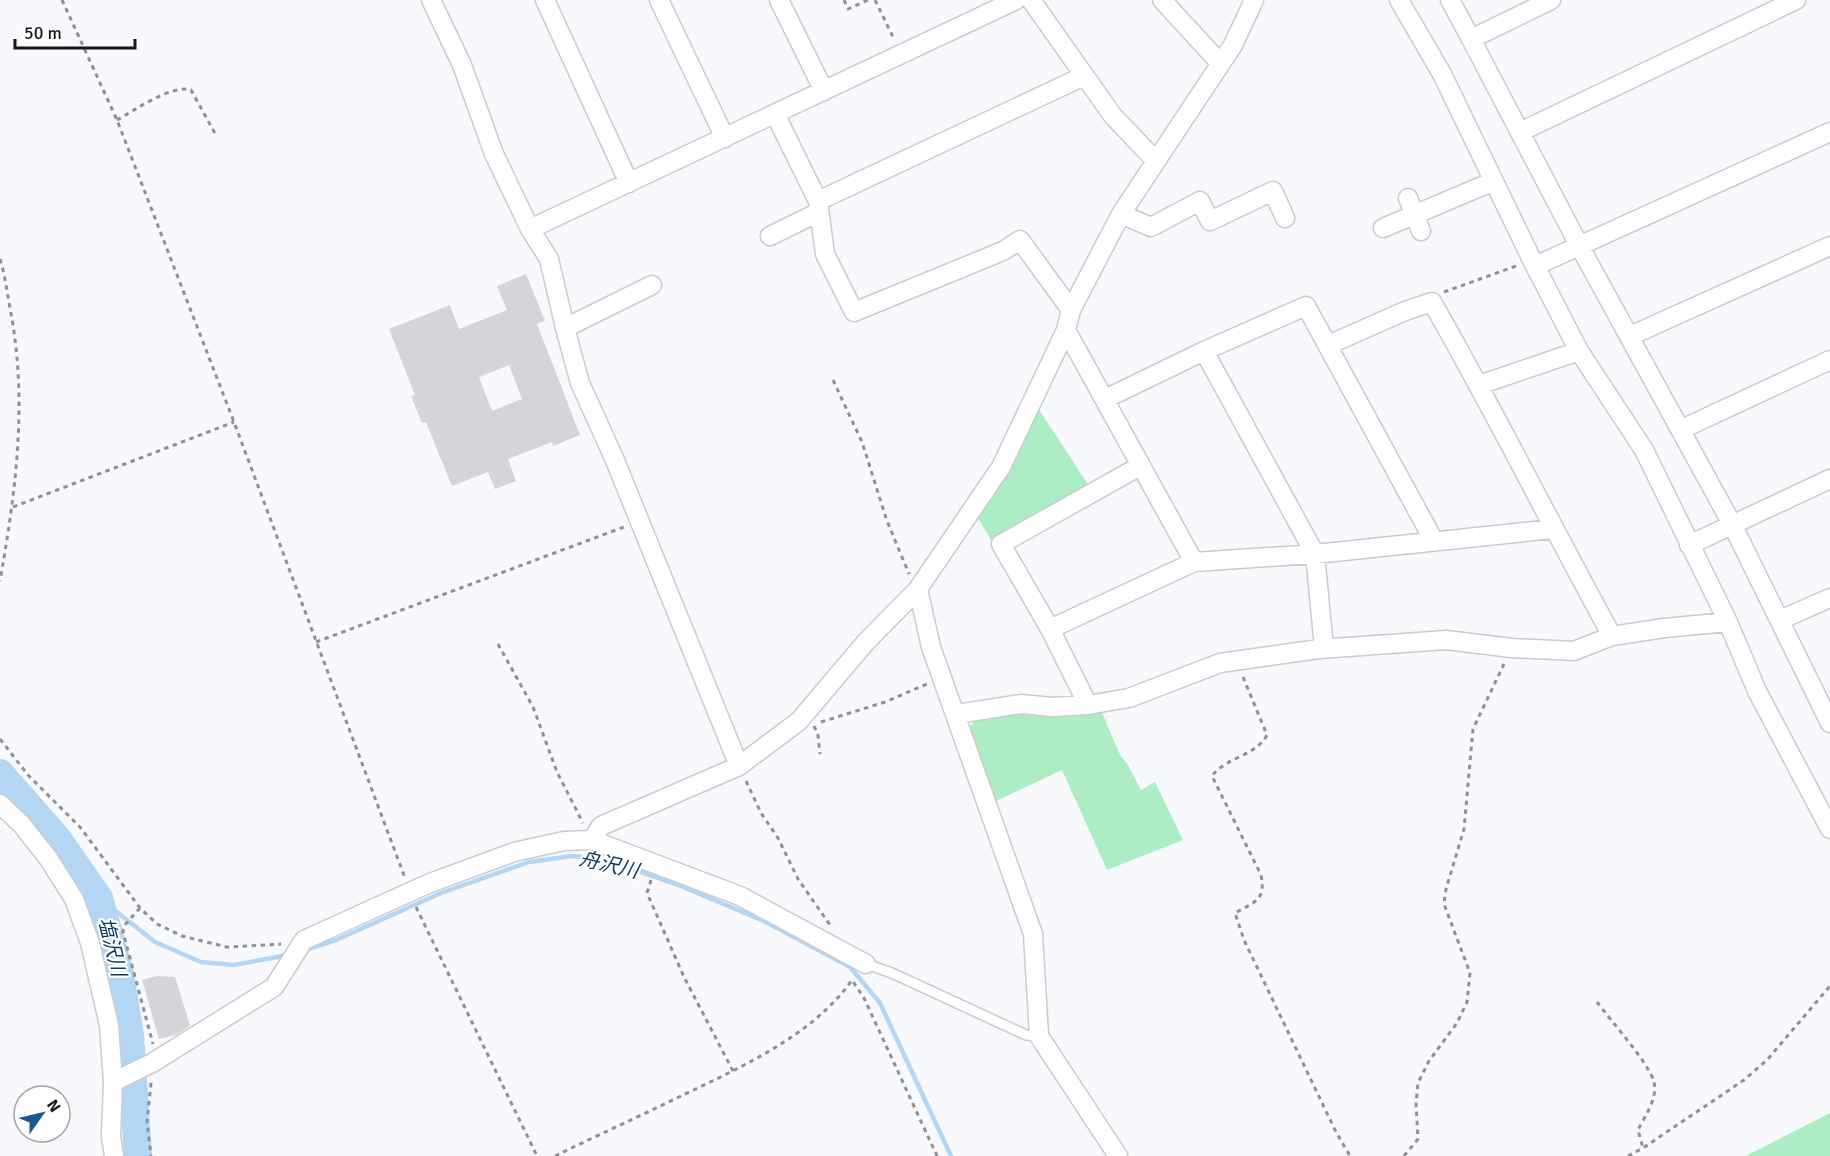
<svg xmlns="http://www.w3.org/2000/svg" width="1830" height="1156" viewBox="0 0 1830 1156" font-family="Signika,'Noto Sans JP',sans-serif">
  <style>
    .green { fill: #adedc3 }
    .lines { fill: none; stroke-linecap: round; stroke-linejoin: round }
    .stream { stroke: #b2d6f4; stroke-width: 4.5 }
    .river { stroke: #b2d6f4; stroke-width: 28 }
    .building { fill: #d4d5d8; fill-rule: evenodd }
    .lane-casing { stroke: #cacbce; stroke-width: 12 }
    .street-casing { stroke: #cacbce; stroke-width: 21 }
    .path { stroke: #8f9092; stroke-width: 3; stroke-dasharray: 4.5 4.5; stroke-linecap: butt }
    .lane { stroke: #fff; stroke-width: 9 }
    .street { stroke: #fff; stroke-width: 18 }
    .labels { text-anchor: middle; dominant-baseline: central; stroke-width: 4.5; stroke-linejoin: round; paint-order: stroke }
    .water-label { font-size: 20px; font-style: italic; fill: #093959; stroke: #fff }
  </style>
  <rect width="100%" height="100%" fill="#f7f9fc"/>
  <!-- green -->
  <path class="green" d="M 1036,405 L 1089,486 L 991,540 L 975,513 Z
    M 1101,710 L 1120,755 L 1128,765 L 1141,790 L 1155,782 L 1183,840 L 1107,870 L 1062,770 L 994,802 L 968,729 L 976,719 L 1017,712 Z
    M 1830,1113 L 1830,1156 L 1746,1156 Z"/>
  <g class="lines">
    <!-- stream -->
    <path class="stream" d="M 99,898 L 155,942 L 201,962 L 234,965 L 288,955
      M 305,950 L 336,940 L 441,893 L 529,862 L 572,856 L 603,859 L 676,884 L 764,921 L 850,967 L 880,1003 L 951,1156"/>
    <!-- river -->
    <path class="river" d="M 0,773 L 57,838 L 99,898 L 120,974 L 130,1035 L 138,1156"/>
  </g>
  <!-- building -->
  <path class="building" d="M 526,274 L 545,321 L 537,324 L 580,435 L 553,446 L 552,442 L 508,459 L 516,481 L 495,489 L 488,472 L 452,486 L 426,422 L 422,423 L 411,396 L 415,395 L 389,329 L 450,305 L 459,329 L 507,310 L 497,286 ZM 509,365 L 522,399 L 492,411 L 479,377 Z
    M 157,976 L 175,977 L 190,1026 L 176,1035 L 159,1039 L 142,980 Z"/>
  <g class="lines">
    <!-- lane casing -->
    <g class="lane-casing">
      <path id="lane" d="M 866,964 L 892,973 L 1026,1035 L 1039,1036"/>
    </g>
    <!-- street casing -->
    <g class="street-casing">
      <path id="street" d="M 431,0 L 462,65 L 494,154 L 530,229 L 549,259 L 565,328 L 580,383 L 614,458 L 739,766
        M 545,0 L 629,183
        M 659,0 L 725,138
        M 779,0 L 824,91
        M 1031,0 L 1113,116 L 1156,161
        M 1162,0 L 1220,63
        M 1399,0 L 1442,74 L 1532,260 L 1579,351 L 1644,450 L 1728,622 L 1757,691 L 1830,829
        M 1450,0 L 1471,39
        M 1551,0 L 1471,39 L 1580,247 L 1732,524 L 1830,723
        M 775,114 L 818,201 L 1084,76
        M 1520,132 L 1796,0
        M 1408,198 L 1421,231
        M 818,201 L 825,254 L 854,312 L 1003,251 L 1020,240 L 1071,310
        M 1121,214 L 1151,227 L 1200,201 L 1210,221 L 1273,191 L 1285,218
        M 1383,228 L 1494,181
        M 530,229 L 1016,0
        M 770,236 L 819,212
        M 1535,266 L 1830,132
        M 565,328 L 652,285
        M 1066,330 L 1194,562
        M 1630,336 L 1830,246
        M 1328,345 L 1405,311 L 1432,302 C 1495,412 1551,525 1612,636
        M 1204,351 L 1315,554 L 1324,648
        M 1479,385 L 1579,351
        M 1105,399 L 1204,351 L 1306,306 L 1434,541
        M 1682,429 L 1830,360
        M 1689,545 L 1830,479
        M 918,589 L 931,647 L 1033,934 L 1039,1036 L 1118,1156
        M 1780,620 L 1830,598
        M 1050,629 L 1194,562 L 1315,554 L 1553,529
        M 1088,705 L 1050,629 L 1001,544 L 1140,466
        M 957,714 L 1021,704 L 1052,707 L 1088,705 L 1129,698 L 1220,663 L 1319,649 L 1446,640 L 1512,648 L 1574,651 L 1612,636 L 1664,628 L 1728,622
        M 0,804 L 22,825 L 48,858 L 74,899 L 90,943 L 109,1025 L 113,1082 L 111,1136 L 114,1156
        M 592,840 L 601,826 L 739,766 L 799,721 L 865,643 L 918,589 L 1001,467 L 1066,330 L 1071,310 L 1121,214 L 1233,45 L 1254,0
        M 113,1082 L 152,1063 L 274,987 L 304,940 L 430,883 L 514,852 L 564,841 L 592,840 L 740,896 L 866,964"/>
    </g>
    <!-- path -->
    <path class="path" d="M 62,0 L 117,120 L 234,422 L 405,878
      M 844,0 L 848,9 L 868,0
      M 875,0 L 894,39
      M 117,120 C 135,110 172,84 191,90 L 217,137
      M 0,259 C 5,275 7,292 10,308 C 28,400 16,490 0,581
      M 1444,292 L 1516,266
      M 833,380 L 862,442 L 887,521 L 909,574
      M 13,507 L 234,422
      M 316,642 L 624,527
      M 498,644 L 533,707 L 557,772 L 583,823
      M 1243,677 L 1267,735 C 1256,756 1226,757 1212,776 L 1261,875 C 1266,900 1255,902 1235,913 L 1244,940 L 1336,1132 L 1350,1156
      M 821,722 L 885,702 L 927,684
      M 814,726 L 818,735 L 820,754
      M 0,739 L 28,775 L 80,827 L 140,908 L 157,924 L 182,936 L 227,947 L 281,944
      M 746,781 L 761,813 L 778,838 L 798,879 L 830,925
      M 651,880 L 647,893 L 684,977 L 733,1071
      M 416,907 L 537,1156
      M 140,908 L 124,926 L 123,932 L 153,1044
      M 1597,1002 C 1610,1020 1649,1063 1654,1082 C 1658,1098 1645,1116 1638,1130 L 1643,1148
      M 151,1083 L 147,1122 L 151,1156
      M 555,1156 C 596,1136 638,1117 679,1097 C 739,1068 813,1036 852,980 L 864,998 L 937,1156
      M 1404,1156 L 1418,1139 L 1416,1103 L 1418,1083 L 1429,1061 L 1457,1023 L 1467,1002 L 1470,973 L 1444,904 L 1446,889 L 1464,829 L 1473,729 L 1504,664
      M 1628,1156 L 1643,1148 L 1744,1080 L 1767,1060 L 1830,986"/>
    <!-- lane -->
    <use href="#lane" class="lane"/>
    <!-- street -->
    <use href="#street" class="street"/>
  </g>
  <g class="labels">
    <!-- water labels -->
    <g class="water-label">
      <text transform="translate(609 865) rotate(13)">舟沢川</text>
      <text transform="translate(112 947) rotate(76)">塩沢川</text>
    </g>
  </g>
  <!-- north arrow -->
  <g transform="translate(42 1114) rotate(56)"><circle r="28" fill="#ffffff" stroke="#a2a3a3" stroke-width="1.5"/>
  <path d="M0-4.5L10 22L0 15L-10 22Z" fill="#195b90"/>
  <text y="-9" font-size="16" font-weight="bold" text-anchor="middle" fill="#171819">N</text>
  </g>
  <!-- scale -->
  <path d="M15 39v9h120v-9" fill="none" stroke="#171819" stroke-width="3"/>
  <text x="24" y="39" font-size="18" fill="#171819" stroke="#ffffff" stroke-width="4.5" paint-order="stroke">50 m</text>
</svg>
